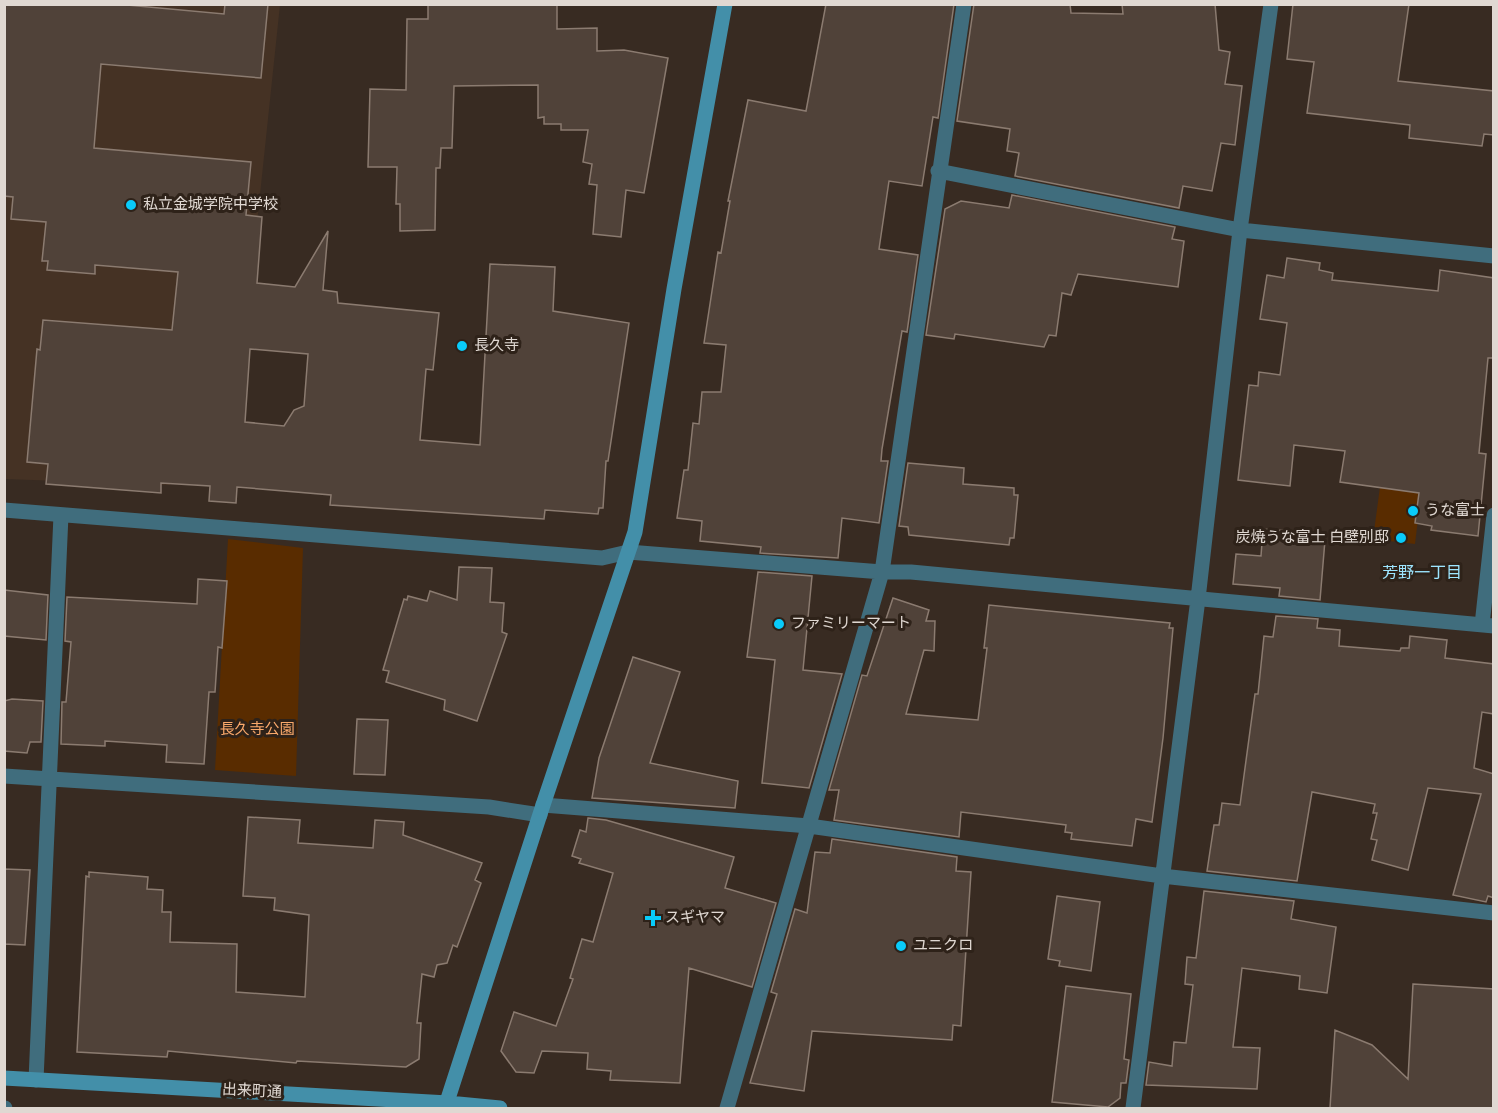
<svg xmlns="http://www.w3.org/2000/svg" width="1498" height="1113" viewBox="0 0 1498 1113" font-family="Overpass,'Noto Sans JP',sans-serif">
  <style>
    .built { fill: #453224 }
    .green { fill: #592c00 }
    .building { fill: #504239; stroke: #8b7b70; stroke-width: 1.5; fill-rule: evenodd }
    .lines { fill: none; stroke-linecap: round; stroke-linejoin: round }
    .lane { stroke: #406d7d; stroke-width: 15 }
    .street { stroke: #406d7d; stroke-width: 15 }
    .secondary { stroke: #438fa9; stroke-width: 15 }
    .poi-dot { fill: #09cbfa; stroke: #2e2219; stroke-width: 2 }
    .labels { text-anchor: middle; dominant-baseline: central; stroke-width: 6; stroke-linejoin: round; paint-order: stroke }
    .poi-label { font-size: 15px; fill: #e0d8d2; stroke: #2e2219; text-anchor: start }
    .park-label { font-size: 15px; fill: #faa96b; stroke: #2e2219 }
    .street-label { font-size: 15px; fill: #e0d8d2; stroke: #2e2219 }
    .neighbourhood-label { font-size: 16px; fill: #9de5ff; stroke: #2e2219 }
  </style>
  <rect width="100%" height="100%" fill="#382b22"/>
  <!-- built -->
  <path class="built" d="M 5,5 L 280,5 L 238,403 L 178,395 L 170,485 L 5,479 Z"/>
  <!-- green -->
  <path class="green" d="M 1382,472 L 1423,477 L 1415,544 L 1373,539 Z
    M 228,539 L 303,548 L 296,776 L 215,770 Z"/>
  <!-- building -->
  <path class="building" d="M 4,4 L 116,4 L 224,14 L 225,4 L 268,4 L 261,78 L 101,64 L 94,148 L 251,162 L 246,215 L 262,217 L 257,283 L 295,287 L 328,231 L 323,290 L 337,292 L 338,303 L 439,313 L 433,370 L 426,369 L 420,440 L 480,445 L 490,264 L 555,267 L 553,311 L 629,323 L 608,461 L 606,461 L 603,508 L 599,508 L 598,514 L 545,510 L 544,519 L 330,505 L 331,495 L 237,487 L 236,503 L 209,501 L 210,486 L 161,483 L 161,493 L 46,484 L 48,464 L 27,462 L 37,349 L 40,350 L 43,320 L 172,330 L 178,272 L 95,265 L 95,274 L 47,270 L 48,261 L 42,261 L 46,222 L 11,219 L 13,197 L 4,196 ZM 250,349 L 308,354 L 304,406 L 294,410 L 284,426 L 245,422 Z
    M 428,4 L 557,4 L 557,29 L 597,28 L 597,51 L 624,50 L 668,58 L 644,193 L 626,190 L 621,237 L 593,234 L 597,185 L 589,184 L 592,164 L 583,162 L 588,130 L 561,130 L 561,124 L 544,124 L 544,117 L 538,118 L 538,85 L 454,86 L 452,148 L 441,148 L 440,168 L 436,168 L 435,230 L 400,231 L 400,204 L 396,204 L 397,167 L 368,167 L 370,89 L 406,90 L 407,19 L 428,19 Z
    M 826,4 L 954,4 L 938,118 L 933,117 L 922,186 L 889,181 L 879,249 L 918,255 L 907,332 L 902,331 L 882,449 L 881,461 L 888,461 L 879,523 L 842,518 L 838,558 L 760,553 L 761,547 L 700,541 L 702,521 L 677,518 L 684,470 L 688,470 L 693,423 L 699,424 L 702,392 L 721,392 L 726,345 L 704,343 L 718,252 L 721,253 L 730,201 L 728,201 L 748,100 L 806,111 Z
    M 974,4 L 1070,4 L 1071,13 L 1123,14 L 1122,4 L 1215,4 L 1219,50 L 1230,52 L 1225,84 L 1242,86 L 1235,145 L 1221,143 L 1212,191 L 1183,186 L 1179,208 L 1015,176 L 1019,153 L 1007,151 L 1010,129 L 957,121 Z
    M 1293,4 L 1409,4 L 1398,81 L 1494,91 L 1494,135 L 1484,134 L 1482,146 L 1409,138 L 1410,125 L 1307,113 L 1314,62 L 1287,59 Z
    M 1012,195 L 1175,227 L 1172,239 L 1184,241 L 1178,287 L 1078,274 L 1071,295 L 1062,293 L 1056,336 L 1049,335 L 1044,347 L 955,334 L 954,339 L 926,335 L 945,209 L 961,201 L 1009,208 Z
    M 1287,258 L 1320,263 L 1319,270 L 1333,273 L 1332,280 L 1438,291 L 1440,270 L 1494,278 L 1494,358 L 1488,358 L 1479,453 L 1486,454 L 1478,536 L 1431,530 L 1432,526 L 1415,523 L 1419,493 L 1340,482 L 1345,451 L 1294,445 L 1290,486 L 1238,480 L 1249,385 L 1258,386 L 1259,372 L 1280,375 L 1287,323 L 1260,319 L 1267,275 L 1284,278 Z
    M 908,463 L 964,468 L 963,484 L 1014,488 L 1014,495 L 1018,495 L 1014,538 L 1010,538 L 1009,545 L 909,535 L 908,527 L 899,526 Z
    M 1263,529 L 1288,531 L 1287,537 L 1325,540 L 1320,600 L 1279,596 L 1280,588 L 1233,584 L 1236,554 L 1261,556 Z
    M 459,567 L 492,568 L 490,602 L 504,603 L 502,632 L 507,634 L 477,721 L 444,710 L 445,700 L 386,682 L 389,671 L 383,670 L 404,599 L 407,600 L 408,596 L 427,601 L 430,591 L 457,600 Z
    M 758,572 L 812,576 L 803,670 L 842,674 L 809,788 L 762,783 L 775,660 L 747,657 Z
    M 198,579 L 227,581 L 222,648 L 218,647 L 215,692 L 209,692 L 204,764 L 166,762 L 167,745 L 105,741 L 105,746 L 61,744 L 62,702 L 66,702 L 71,642 L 65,641 L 67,597 L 197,604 Z
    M 4,590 L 48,595 L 46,640 L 4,636 Z
    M 893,598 L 929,610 L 926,621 L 935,621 L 934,651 L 924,650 L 906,714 L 978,720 L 987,648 L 984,648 L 989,605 L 1170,623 L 1169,628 L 1173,628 L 1163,738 L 1152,822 L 1136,819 L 1132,846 L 1071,839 L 1072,833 L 1065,832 L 1066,825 L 961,812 L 959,837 L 834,820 L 839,790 L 829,790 L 862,675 L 867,676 Z
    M 1276,616 L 1318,619 L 1317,628 L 1340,630 L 1339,646 L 1400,651 L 1401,648 L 1409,648 L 1410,636 L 1447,640 L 1445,658 L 1494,664 L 1494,714 L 1482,712 L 1474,768 L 1494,774 L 1494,898 L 1488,896 L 1486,902 L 1453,895 L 1481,794 L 1428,788 L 1408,870 L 1372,860 L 1377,840 L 1371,839 L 1377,813 L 1373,813 L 1375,804 L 1312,792 L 1297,881 L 1207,871 L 1214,825 L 1219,825 L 1222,803 L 1240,805 L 1255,694 L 1258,694 L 1264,636 L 1273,637 Z
    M 633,657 L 680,672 L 650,763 L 738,781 L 735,808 L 592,798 L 599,758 Z
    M 12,699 L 43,701 L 41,742 L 30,742 L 27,753 L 4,751 L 4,701 Z
    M 357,719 L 388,720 L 385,775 L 354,774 Z
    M 248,817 L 300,820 L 298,843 L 373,848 L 375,820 L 404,822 L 403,835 L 482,863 L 475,880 L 481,883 L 457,947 L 453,945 L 447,963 L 437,965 L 434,977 L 422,974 L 417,1023 L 421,1023 L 419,1059 L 406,1067 L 297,1061 L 296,1063 L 168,1051 L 167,1057 L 77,1052 L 86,876 L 89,877 L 89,872 L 148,877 L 147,889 L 163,890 L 162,912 L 171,912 L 170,942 L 237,944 L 236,992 L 305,997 L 309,915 L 274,910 L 275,898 L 243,896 Z
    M 588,818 L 606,820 L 734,857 L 725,888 L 776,903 L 752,987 L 689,968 L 680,1083 L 610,1080 L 611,1071 L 587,1069 L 588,1053 L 542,1051 L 534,1073 L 516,1072 L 501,1051 L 514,1012 L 556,1026 L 573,979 L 570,978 L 582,939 L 593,942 L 613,873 L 579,863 L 581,859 L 572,856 L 580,830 L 586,832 Z
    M 832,839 L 957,857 L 956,871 L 971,872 L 961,1026 L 953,1025 L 952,1040 L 812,1031 L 804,1091 L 750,1083 L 777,994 L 771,992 L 795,909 L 807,913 L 815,852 L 830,853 Z
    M 4,869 L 30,870 L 25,945 L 4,944 Z
    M 1204,891 L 1294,901 L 1291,919 L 1336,927 L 1327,993 L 1299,989 L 1300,976 L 1242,968 L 1233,1047 L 1260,1048 L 1257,1089 L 1146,1085 L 1149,1062 L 1172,1066 L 1174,1042 L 1186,1043 L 1193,985 L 1185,984 L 1187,957 L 1196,958 Z
    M 1057,896 L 1100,902 L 1091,971 L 1059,966 L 1060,961 L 1048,959 Z
    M 1413,984 L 1494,989 L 1494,1108 L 1330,1108 L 1335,1030 L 1372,1045 L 1408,1079 Z
    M 1066,986 L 1131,994 L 1124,1059 L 1129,1060 L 1126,1083 L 1121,1083 L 1120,1098 L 1108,1107 L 1052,1102 Z"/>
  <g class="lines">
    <!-- lane -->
    <path class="lane" d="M 4,1108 L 5,1108"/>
    <!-- street -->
    <path class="street" d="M 938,171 L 1240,230 L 1494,256
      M 4,510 L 602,558 L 628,552 L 882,572 L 911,572 L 1494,626
      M 1482,625 L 1494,515
      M 4,776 L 489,807 L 540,815
      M 543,805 L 809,826 L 1162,876 L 1494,913
      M 36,1080 L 61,515
      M 727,1108 L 882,572 L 964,4
      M 1133,1108 L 1198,599 L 1240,230 L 1271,4"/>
    <!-- secondary -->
    <path class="secondary" d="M 4,1078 L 448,1103 L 500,1108
      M 445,1108 L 543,805 L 635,532 L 674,289 L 725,4"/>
  </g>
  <!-- markers -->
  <g class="poi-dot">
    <circle cx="131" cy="205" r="6"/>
    <circle cx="462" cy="346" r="6"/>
    <circle cx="1413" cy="511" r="6"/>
    <circle cx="1401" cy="538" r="6"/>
    <circle cx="779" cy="624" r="6"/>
    <path d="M650 909h6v6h6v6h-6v6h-6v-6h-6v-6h6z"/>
    <circle cx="901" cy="946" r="6"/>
  </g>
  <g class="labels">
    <!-- poi labels -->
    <g class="poi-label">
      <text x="143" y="205">私立金城学院中学校</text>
      <text x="474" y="346">長久寺</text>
      <text x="1425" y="511">うな富士</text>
      <text x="1389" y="538" text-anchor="end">炭焼うな富士 白壁別邸</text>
      <text x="791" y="624">ファミリーマート</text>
      <text x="665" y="918">スギヤマ</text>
      <text x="913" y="946">ユニクロ</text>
    </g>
    <!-- park labels -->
    <g class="park-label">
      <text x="257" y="730">長久寺公園</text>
    </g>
    <!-- street labels -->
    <g class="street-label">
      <text transform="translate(252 1092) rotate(3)">出来町通</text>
    </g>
    <!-- neighbourhood labels -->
    <g class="neighbourhood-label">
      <text x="1422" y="574">芳野一丁目</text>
    </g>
  </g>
  <!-- border -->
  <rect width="1498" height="1113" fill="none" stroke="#e0d8d2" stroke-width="12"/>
</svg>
